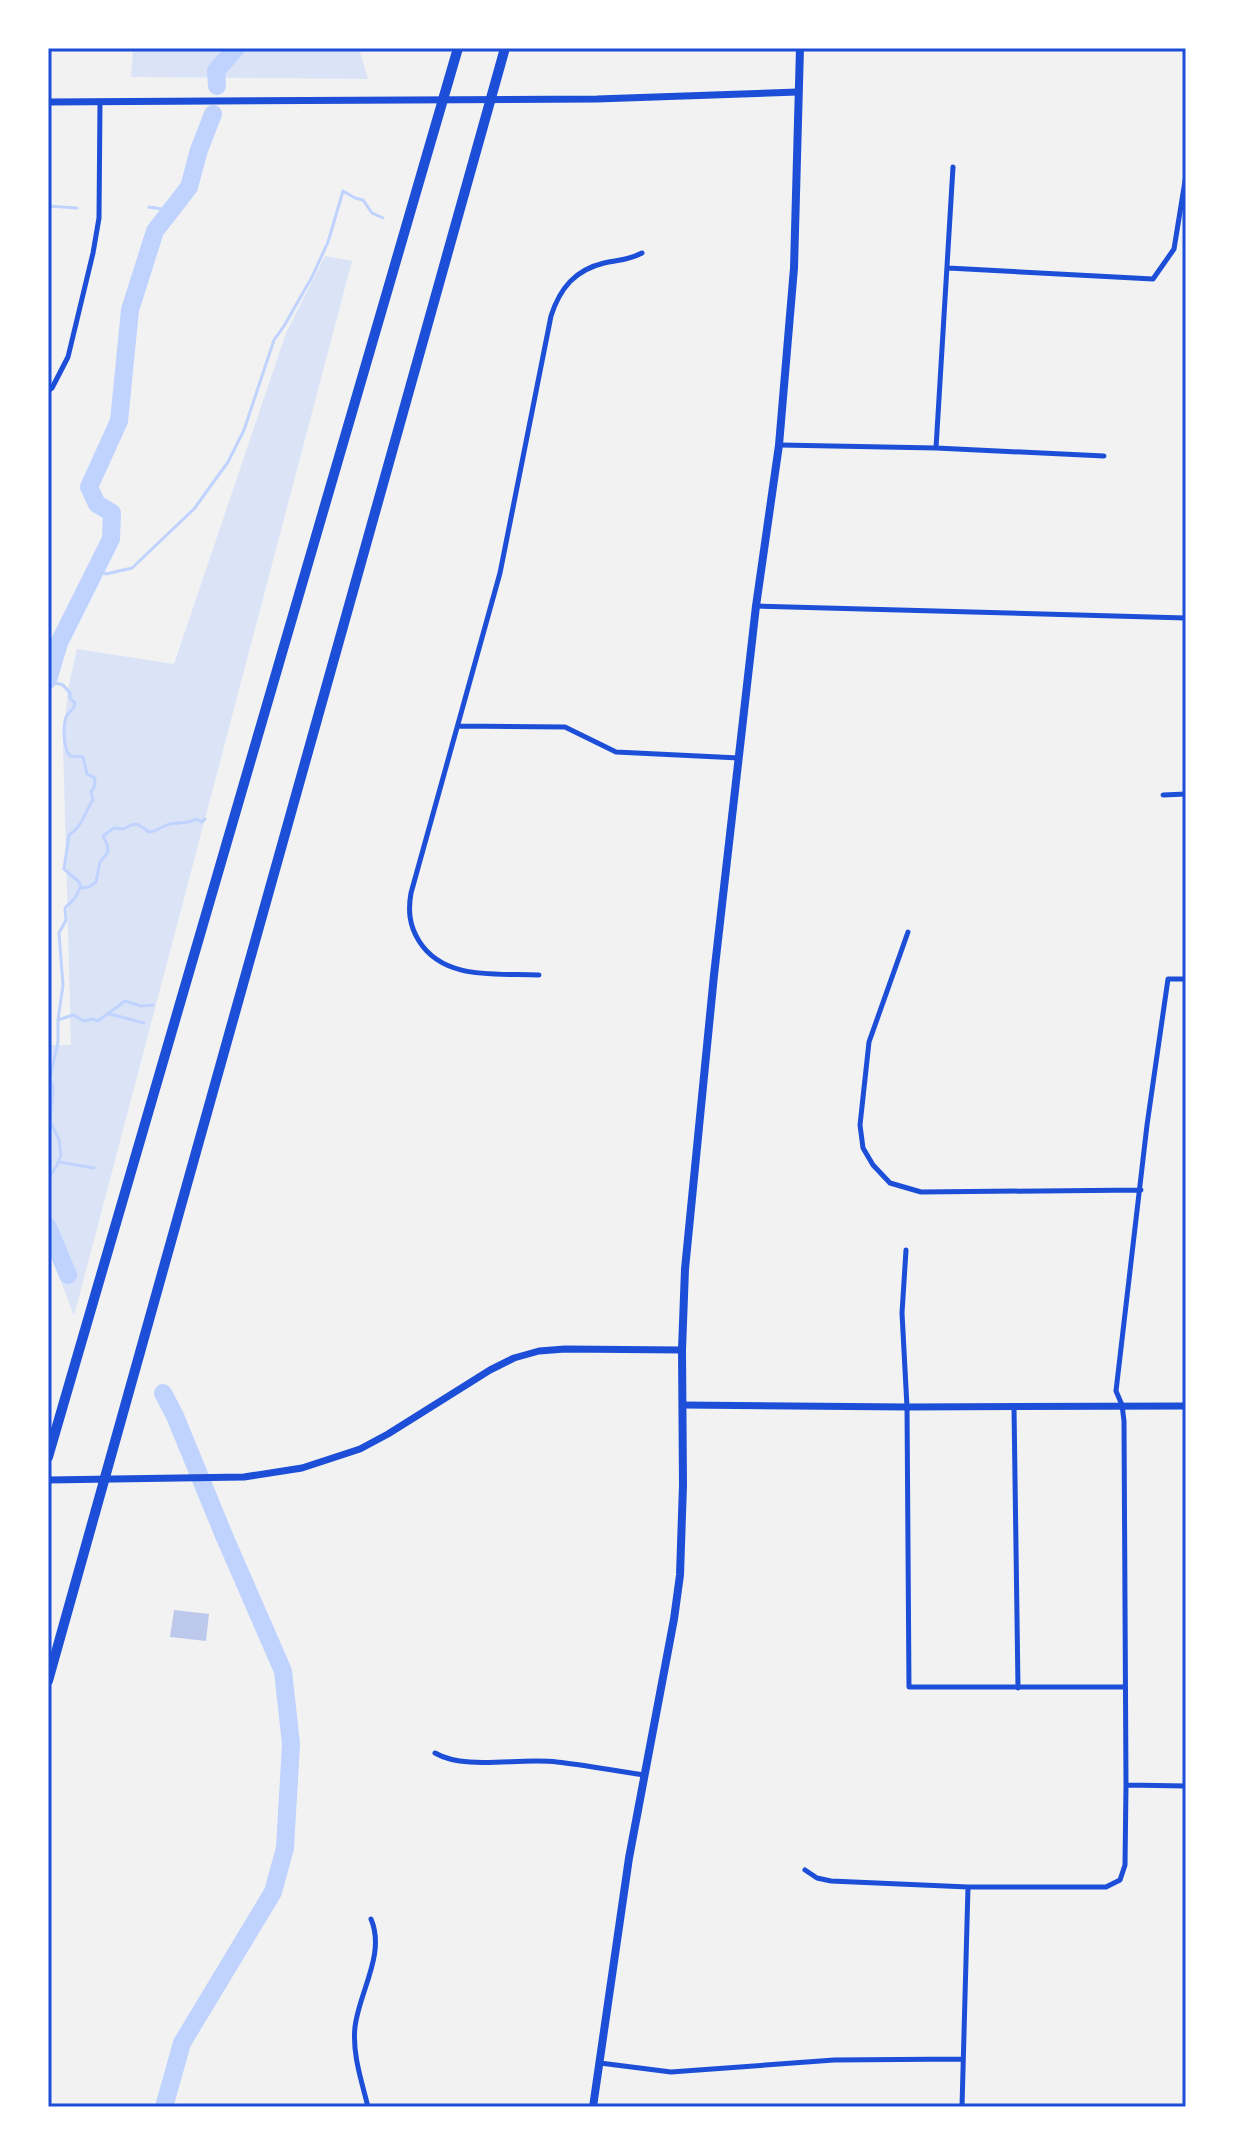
<svg xmlns="http://www.w3.org/2000/svg" width="1234" height="2155" viewBox="0 0 1234 2155" font-family="Barlow,sans-serif">
  <style>
    .green { fill: #dbe4f7 }
    .lines { fill: none; stroke-linecap: round; stroke-linejoin: round }
    .stream { stroke: #bfd3fe; stroke-width: 3 }
    .river { stroke: #bfd3fe; stroke-width: 18 }
    .building { fill: #bdc9ec }
    .minor { stroke: #1d4ed8; stroke-width: 5 }
    .tertiary { stroke: #1d4ed8; stroke-width: 7 }
    .secondary { stroke: #1d4ed8; stroke-width: 8 }
    .motorway { stroke: #1d4ed8; stroke-width: 10 }
    .neatline { fill: none; stroke: #1d4ed8; stroke-width: 3 }
  </style>
  <rect width="100%" height="100%" fill="#f2f2f2"/>
  <!-- green -->
  <path class="green" d="M 133,48 L 359,48 L 368,79 L 131,77 Z
    M 325,256 L 352,261 L 74,1316 L 48,1247 L 48,1045 L 71,1045 L 63,743 L 68,689 L 77,649 L 174,664 L 286,333 Z"/>
  <g class="lines">
    <!-- stream -->
    <path class="stream" d="M 48,206 L 77,208
      M 149,207 L 173,211
      M 96,569 L 106,574 L 132,568 L 194,509 L 228,462 L 244,430 L 274,340 L 284,326 L 312,277 L 328,242 L 343,191 L 355,198 L 363,200 L 372,213 L 383,218
      M 48,638 L 59,643
      M 48,681 L 63,685 L 70,693 L 70,698 L 75,703 L 74,707 C 72,710 68,713 66,717 C 63,726 63,748 70,756 L 83,757 L 87,774 L 95,778 L 94,788 L 91,791 L 93,800 C 84,813 83,826 69,835 L 64,869 L 78,881 L 81,886 L 75,898 L 65,908 L 66,920 L 59,933 L 63,985 L 58,1020 L 58,1042 L 50,1078 L 53,1088 L 50,1121 L 59,1140 L 61,1155 L 57,1165 L 48,1179
      M 80,888 L 89,887 L 96,882 L 100,862 L 108,852 L 107,844 L 103,836 L 114,828 L 123,829 L 134,824 L 139,825 L 149,832 L 154,831 L 169,824 L 188,822 L 197,819 L 202,822 L 205,819
      M 110,1014 L 144,1023
      M 58,1020 L 73,1015 L 84,1021 L 92,1019 L 98,1021 L 125,1001 L 141,1006 L 153,1005
      M 59,1162 L 94,1168"/>
    <!-- river -->
    <path class="river" d="M 217,86 L 216,71 L 236,48
      M 48,680 L 59,643 L 111,539 L 112,513 L 97,504 L 89,487 L 119,421 L 130,310 L 155,231 L 189,187 L 199,150 L 213,114
      M 48,1227 L 68,1275
      M 163,1393 L 175,1416 L 225,1538 L 283,1671 L 291,1744 L 285,1848 L 273,1892 L 182,2043 L 164,2107"/>
  </g>
  <!-- building -->
  <path class="building" d="M 174,1610 L 209,1614 L 206,1641 L 170,1637 Z"/>
  <g class="lines">
    <!-- minor -->
    <path class="minor" d="M 948,268 L 1153,279 L 1174,249 L 1186,175
      M 48,391 L 52,388 L 68,357 L 93,253 L 99,218 L 100,102
      M 780,445 L 936,448 L 1104,456
      M 936,448 L 953,167
      M 756,606 L 1186,618
      M 458,726 L 565,727 L 616,752 L 739,758
      M 1163,795 L 1186,794
      M 908,932 L 869,1042 L 860,1125 L 863,1148 L 873,1165 L 890,1183 L 921,1192 L 1141,1190
      M 539,975 C 497,973 444,981 419,941 C 409,925 408,910 411,893 L 500,573 L 551,316 C 560,288 575,270 604,263 C 618,260 629,260 642,253
      M 906,1250 L 902,1313 L 907,1407 L 909,1687 L 1125,1687
      M 1014,1407 L 1018,1688
      M 435,1753 C 466,1771 520,1757 557,1762 C 586,1765 615,1771 644,1775
      M 1126,1785 L 1186,1786
      M 805,1870 L 817,1878 L 831,1881 L 968,1887 L 1106,1887 L 1120,1880 L 1125,1865 L 1126,1785 L 1124,1421 L 1122,1405 L 1116,1391 L 1147,1125 L 1168,979 L 1186,979
      M 600,2063 L 671,2072 L 834,2060 L 963,2059
      M 368,2107 C 362,2082 352,2054 355,2027 C 359,1992 386,1954 371,1919
      M 962,2107 L 968,1887"/>
    <!-- tertiary -->
    <path class="tertiary" d="M 48,102 L 597,99 L 798,92
      M 683,1405 L 907,1407 L 1186,1406
      M 48,1480 L 244,1477 L 302,1468 L 360,1449 L 388,1434 L 490,1370 L 514,1358 L 539,1351 L 565,1349 L 682,1350"/>
    <!-- secondary -->
    <path class="secondary" d="M 593,2107 L 629,1858 L 674,1619 L 680,1575 L 683,1485 L 682,1350 L 685,1269 L 714,975 L 756,606 L 779,445 L 794,268 L 800,48"/>
    <!-- motorway -->
    <path class="motorway" d="M 48,1457 L 458,48
      M 48,1681 L 505,48"/>
  </g>
  <!-- border -->
  <rect width="1234" height="2155" fill="none" stroke="#ffffff" stroke-width="100"/>
  <rect x="50" y="50" width="1134" height="2055" class="neatline"/>
</svg>
